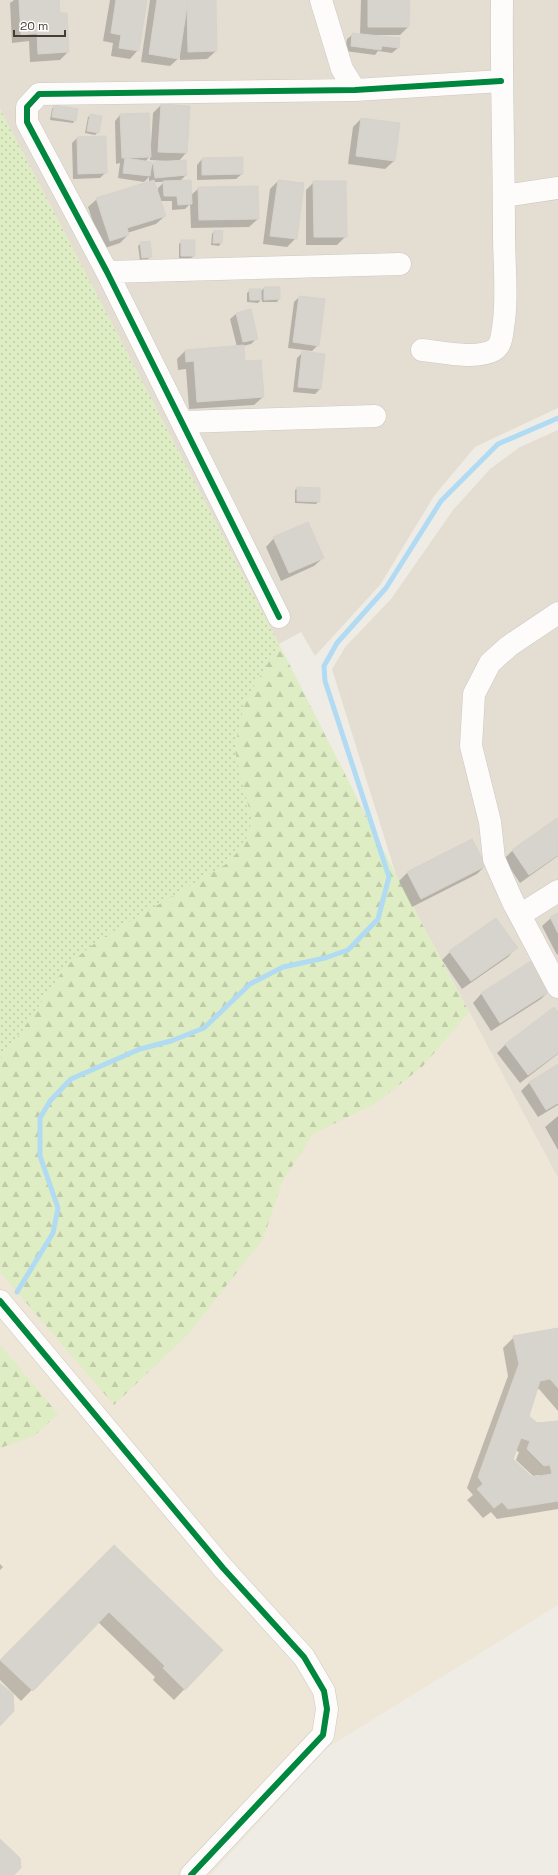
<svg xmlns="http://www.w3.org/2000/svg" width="558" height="1875" viewBox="0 0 558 1875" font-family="'Space Grotesk',sans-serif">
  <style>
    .residential { fill: #e4ded2 }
    .education { fill: #eee6d7 }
    .grass { fill: url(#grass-dots) }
    .forest { fill: url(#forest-firs) }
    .shadow { fill: #0003; fill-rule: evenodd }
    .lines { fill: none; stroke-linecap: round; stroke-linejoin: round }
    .stream { stroke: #b1dbf3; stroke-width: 5 }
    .building { fill: #d7d3cd; stroke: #d7d3cc; fill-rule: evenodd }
    .minor-casing { stroke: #cbc8c2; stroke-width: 23 }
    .minor { stroke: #fdfcfb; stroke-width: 22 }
    .cycleway-casing { stroke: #fff; stroke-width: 8 }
    .cycleway { stroke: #00873e; stroke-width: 6 }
  </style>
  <defs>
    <pattern id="grass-dots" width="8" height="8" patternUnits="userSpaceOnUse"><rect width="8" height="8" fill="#deedc3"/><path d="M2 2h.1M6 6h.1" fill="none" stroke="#c0cca8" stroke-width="1.8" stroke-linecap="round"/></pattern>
    <pattern id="forest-firs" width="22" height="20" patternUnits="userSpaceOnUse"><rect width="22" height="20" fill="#deedc3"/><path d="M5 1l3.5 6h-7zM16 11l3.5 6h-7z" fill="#c0cca8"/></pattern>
  </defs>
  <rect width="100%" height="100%" fill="#efece6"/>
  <!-- residential -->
  <path class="residential" d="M 0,0 L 558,0 L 558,408 L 475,447 L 434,496 L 380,585 L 315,656 L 301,632 L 279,644 L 0,109 Z
    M 558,430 L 558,1178 L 396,875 L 332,669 L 346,646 L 391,599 L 453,510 L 490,469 L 520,447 Z"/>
  <!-- education -->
  <path class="education" d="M 0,109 L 279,644 L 396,875 L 558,1178 L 558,1605 L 325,1749 L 211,1875 L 0,1875 Z"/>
  <!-- grass -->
  <path class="grass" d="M 0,109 L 279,644 L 246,700 L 239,726 L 235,751 L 252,821 L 245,843 L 228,863 L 99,940 L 0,1060 Z"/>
  <!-- forest -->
  <path class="forest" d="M 279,644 L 396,875 L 469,1012 L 423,1066 L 376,1103 L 313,1134 L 282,1182 L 263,1239 L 189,1333 L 114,1405 L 0,1272 L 0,1060 L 13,1044 L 66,966 L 99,940 L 228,863 L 245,843 L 252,821 L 235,751 L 239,726 L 246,700 Z
    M 0,1345 L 58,1414 L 34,1436 L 0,1448 Z"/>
  <!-- shadow -->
  <path class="shadow" d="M 14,0 L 58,0 L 59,14 L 68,52 L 60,60 L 30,62 L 29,41 L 12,43 L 10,3 Z
    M 110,0 L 146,0 L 138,50 L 130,59 L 111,56 L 113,43 L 103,41 Z
    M 150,0 L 215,0 L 216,51 L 207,59 L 180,60 L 180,57 L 170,66 L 141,62 Z
    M 361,0 L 409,0 L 408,27 L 400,35 L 374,35 L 374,36 L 398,48 L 392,53 L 378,51 L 375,55 L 345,51 L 347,39 L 353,34 L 360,35 Z
    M 161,105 L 186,153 L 178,162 L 186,175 L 180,181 L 190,196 L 199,188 L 258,219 L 249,227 L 191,228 L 190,204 L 185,209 L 172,210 L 172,201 L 160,201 L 165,216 L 156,224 L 127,233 L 128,235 L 120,243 L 102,249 L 88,207 L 97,199 L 149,183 L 149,177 L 144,182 L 118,178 L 120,163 L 116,164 L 115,121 L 120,115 L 151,145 L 153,113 ZM 150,156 L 150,160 L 168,161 L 169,162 L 154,163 L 151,166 L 145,162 ZM 154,182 L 164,182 L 158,188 L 158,194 Z
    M 54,106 L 75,120 L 73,123 L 50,120 L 52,109 Z
    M 91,115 L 98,132 L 95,135 L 85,133 L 88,117 Z
    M 361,119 L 394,161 L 385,169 L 348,164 L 353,127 Z
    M 77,138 L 106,172 L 100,178 L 73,179 L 72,143 Z
    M 202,159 L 242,174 L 236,179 L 197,180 L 197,165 Z
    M 278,181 L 296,238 L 287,247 L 263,244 L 270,189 Z
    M 314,182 L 346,236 L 337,245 L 306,245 L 306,190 Z
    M 214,231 L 222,232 L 221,243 L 219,246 L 211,245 L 212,234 Z
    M 182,241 L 194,256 L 191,258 L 179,258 L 179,244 Z
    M 141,243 L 151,256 L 148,259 L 140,260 L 138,246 Z
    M 264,288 L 279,299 L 277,302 L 262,302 L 262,299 L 258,303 L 247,302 L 247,293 L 250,290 L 260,292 Z
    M 299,297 L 318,345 L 312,351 L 288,348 L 294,302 Z
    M 250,310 L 257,338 L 251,344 L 243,346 L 244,362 L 263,397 L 254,405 L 189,409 L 186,369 L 178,370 L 177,359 L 185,351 L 237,347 L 230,319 L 236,314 Z
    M 303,352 L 320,389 L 315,394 L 293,392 L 297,358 Z
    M 298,488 L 319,501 L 316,504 L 295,503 L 295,490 Z
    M 274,538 L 323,558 L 314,566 L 281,581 L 266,547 Z
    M 557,820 L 558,856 L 520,883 L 504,859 L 512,851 Z
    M 472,840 L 485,866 L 477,874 L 412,907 L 399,881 L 407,873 Z
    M 558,915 L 558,954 L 557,955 L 542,926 L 551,918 Z
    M 516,948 L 508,957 L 462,989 L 442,960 L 450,952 Z
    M 531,962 L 549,991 L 541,999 L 491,1031 L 473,1003 L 481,994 Z
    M 558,1014 L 558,1054 L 520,1083 L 497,1053 L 506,1044 Z
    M 558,1065 L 558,1105 L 538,1117 L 521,1091 L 530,1082 Z
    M 558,1116 L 558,1150 L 545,1127 Z
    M 558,1329 L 558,1411 L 539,1389 L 536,1390 L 527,1416 L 537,1424 L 558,1422 L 558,1509 L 497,1519 L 491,1512 L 483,1518 L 467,1500 L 473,1495 L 467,1488 L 508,1376 L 503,1348 L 514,1337 ZM 515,1450 L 519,1452 L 516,1460 L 533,1476 L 539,1475 L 540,1477 L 532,1478 L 512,1459 Z
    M 114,1546 L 222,1650 L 174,1700 L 153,1680 L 155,1677 L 98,1622 L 21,1701 L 0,1680 L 0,1661 Z
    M 0,1564 L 3,1567 L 0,1570 Z"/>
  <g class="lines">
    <!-- stream -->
    <path class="stream" d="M 17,1292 L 53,1233 L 58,1208 L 40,1156 L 40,1118 L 50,1101 L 71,1079 L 140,1049 L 171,1041 L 204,1028 L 250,984 L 283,967 L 325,958 L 348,950 L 378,919 L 389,877 L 325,681 L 324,666 L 337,643 L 386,588 L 441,501 L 498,444 L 558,418"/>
  </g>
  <!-- building -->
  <path class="building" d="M 19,0 L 59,0 L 60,13 L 67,13 L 69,52 L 38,54 L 37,33 L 21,35 Z
    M 116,0 L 147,0 L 139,51 L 119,48 L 121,35 L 111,33 Z
    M 157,0 L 188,0 L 179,59 L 149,54 Z
    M 187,0 L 216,0 L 217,51 L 188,52 Z
    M 368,0 L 410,0 L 409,27 L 368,27 Z
    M 352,33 L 400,38 L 399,48 L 382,46 L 381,50 L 351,46 Z
    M 161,104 L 190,106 L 187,153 L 158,152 Z
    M 54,105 L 78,109 L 76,121 L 52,117 Z
    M 149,113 L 151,157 L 122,158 L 120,114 Z
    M 90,114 L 102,116 L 99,133 L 87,131 Z
    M 361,118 L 400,123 L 395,161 L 356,156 Z
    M 106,136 L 107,173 L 78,174 L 77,137 Z
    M 243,157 L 243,174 L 202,175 L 202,158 Z
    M 125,158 L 152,162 L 150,176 L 123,173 Z
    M 186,160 L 187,175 L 155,178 L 153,162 Z
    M 154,180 L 166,216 L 127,228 L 129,235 L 110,241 L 96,198 Z
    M 191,180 L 192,204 L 178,205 L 177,196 L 164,196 L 163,181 Z
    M 278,180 L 304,183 L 297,239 L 270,236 Z
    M 313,181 L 346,181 L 347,237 L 314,237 Z
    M 258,186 L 259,219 L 199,220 L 198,187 Z
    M 214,230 L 223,231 L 222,243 L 213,243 Z
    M 181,240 L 195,240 L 195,256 L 181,256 Z
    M 150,241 L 152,257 L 142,258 L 140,242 Z
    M 264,287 L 280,287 L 280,299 L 264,300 Z
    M 249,289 L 261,289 L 261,300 L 250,300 Z
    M 299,296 L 325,299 L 319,346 L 293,342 Z
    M 251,309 L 258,339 L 243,342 L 236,313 Z
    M 244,345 L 245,361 L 261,360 L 264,397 L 197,402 L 194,361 L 186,362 L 185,350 Z
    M 302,351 L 325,354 L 321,389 L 298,387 Z
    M 297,487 L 320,488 L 320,502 L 297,501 Z
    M 308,522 L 324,558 L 289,573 L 273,537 Z
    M 557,818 L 558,855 L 529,875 L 512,850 Z
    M 472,839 L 486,866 L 421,899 L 407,872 Z
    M 558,913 L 558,933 L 550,917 Z
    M 496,918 L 518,948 L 471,981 L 449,951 Z
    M 531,961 L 550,991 L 500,1023 L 481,993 Z
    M 554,1007 L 558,1012 L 558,1053 L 528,1075 L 505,1044 Z
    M 558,1064 L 558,1103 L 546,1110 L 529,1082 Z
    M 558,1328 L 558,1388 L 550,1379 L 540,1381 L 529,1416 L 537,1423 L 558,1421 L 558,1501 L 508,1509 L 502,1502 L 494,1508 L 477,1489 L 483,1484 L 478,1477 L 519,1364 L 513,1336 ZM 521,1438 L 530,1441 L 527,1449 L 544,1466 L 550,1465 L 552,1474 L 532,1477 L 513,1459 Z
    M 114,1545 L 223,1650 L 185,1690 L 163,1668 L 165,1666 L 109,1612 L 33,1691 L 0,1660 Z
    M 0,1683 L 13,1694 L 14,1711 L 0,1726 Z
    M 0,1839 L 20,1858 L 21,1868 L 14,1875 L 0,1875 Z"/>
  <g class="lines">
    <!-- minor casing -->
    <g class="minor-casing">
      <path id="minor" d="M 321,0 L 342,69 L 355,90
        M 504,196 L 558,188
        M 107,272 L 400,264
        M 422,350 C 441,352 477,360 494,350 C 501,346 502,336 503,328 C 508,299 504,264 504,234 C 504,156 501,78 502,0
        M 182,422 L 375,416
        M 558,613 L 509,646 L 490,663 L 474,694 L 471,746 L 490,822 L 494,859 L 513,902 L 558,987
        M 279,617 L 107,272 L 27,122 L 27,107 L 39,94 L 355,90 L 501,81
        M 520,915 L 558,891
        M 0,1301 L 223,1568 L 304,1657 L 324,1691 L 327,1709 L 323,1735 L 191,1875"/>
    </g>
    <!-- minor -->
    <use href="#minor" class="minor"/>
    <!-- cycleway casing -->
    <g class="cycleway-casing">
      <path id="cycleway" d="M 279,617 L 107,272 L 27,122 L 27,107 L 39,94 L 355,90 L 501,81
        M 0,1301 L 223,1568 L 304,1657 L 324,1691 L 327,1709 L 323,1735 L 191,1875"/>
    </g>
    <!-- cycleway -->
    <use href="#cycleway" class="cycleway"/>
  </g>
  <!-- scale -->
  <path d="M14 30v6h51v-6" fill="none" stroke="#453d32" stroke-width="2"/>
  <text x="20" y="30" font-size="12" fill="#453d32" stroke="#ffffff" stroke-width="3" paint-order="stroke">20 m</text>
</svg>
